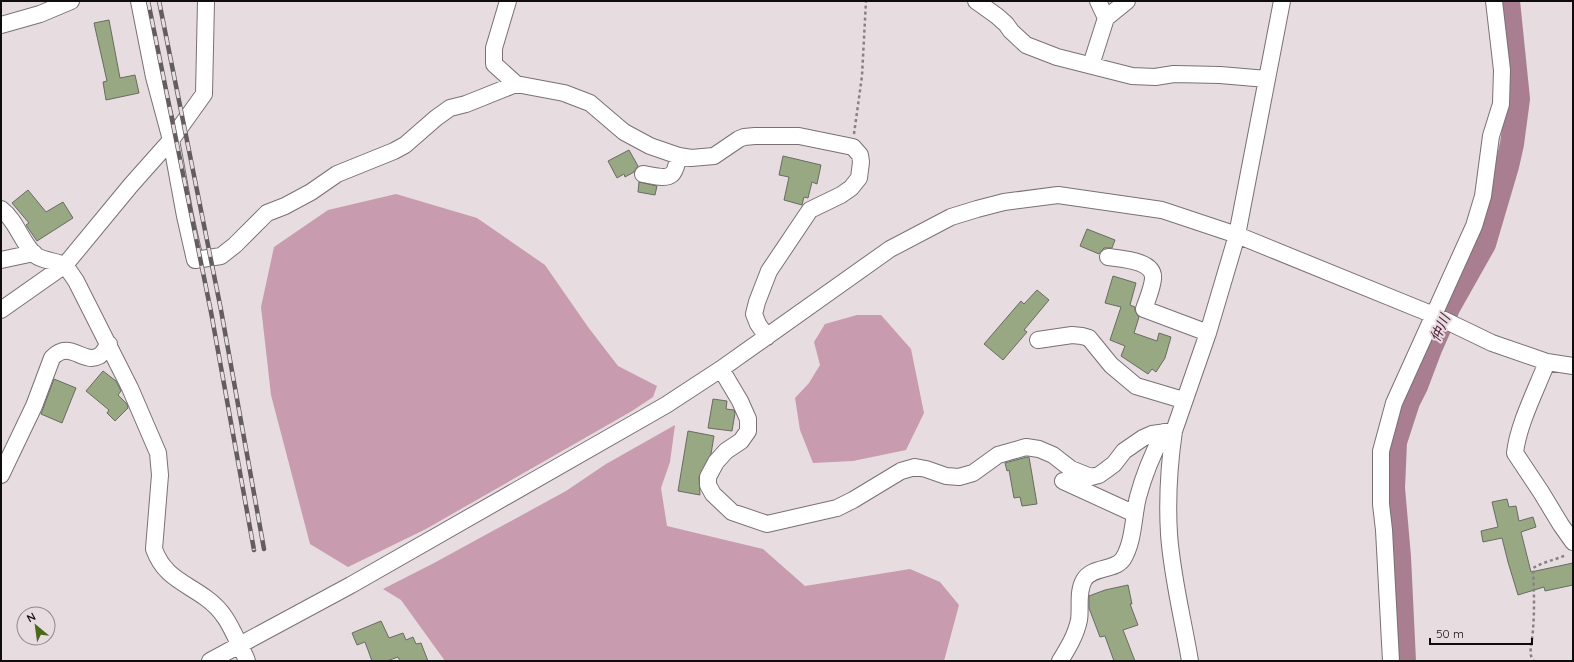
<svg xmlns="http://www.w3.org/2000/svg" width="1574" height="662" viewBox="0 0 1574 662" font-family="Quicksand,'Noto Sans JP',sans-serif">
  <style>
    .forest { fill: #c89cae }
    .lines { fill: none; stroke-linecap: round; stroke-linejoin: round }
    .river { stroke: #a87e90; stroke-width: 24 }
    .building { fill: #97a882; stroke: #686c64 }
    .minor-casing { stroke: #7a7074; stroke-width: 18 }
    .path { stroke: #888183; stroke-width: 2.5; stroke-dasharray: 3 3; stroke-linecap: butt }
    .minor { stroke: #fff; stroke-width: 16 }
    .rail-casing { stroke: #635d5f; stroke-width: 4.5 }
    .rail { stroke: #e7dce0; stroke-width: 3; stroke-dasharray: 9; stroke-linecap: butt }
    .labels { text-anchor: middle; dominant-baseline: central; stroke-width: 4; stroke-linejoin: round; paint-order: stroke }
    .water-label { font-size: 14px; font-style: italic; fill: #4e1933; stroke: #e7dce0 }
  </style>
  <rect width="100%" height="100%" fill="#e7dce0"/>
  <!-- forest -->
  <path class="forest" d="M 396,194 L 477,218 L 545,265 L 588,327 L 618,366 L 657,386 L 653,397 L 632,411 L 426,529 L 348,567 L 310,544 L 271,395 L 261,307 L 274,247 L 328,210 Z
    M 857,315 L 881,315 L 911,349 L 924,413 L 906,450 L 853,461 L 813,463 L 800,430 L 795,398 L 809,383 L 820,365 L 814,342 L 825,324 Z
    M 675,425 L 670,462 L 661,488 L 667,526 L 763,549 L 805,586 L 910,569 L 940,582 L 959,605 L 944,661 L 445,661 L 401,600 L 383,589 L 434,563 L 566,491 L 606,464 Z"/>
  <g class="lines">
    <!-- river -->
    <path class="river" d="M 1404,661 L 1399,557 L 1393,488 L 1395,442 L 1408,402 L 1416,386 L 1430,349 L 1449,306 L 1484,244 L 1507,166 L 1512,144 L 1518,99 L 1508,1"/>
  </g>
  <!-- building -->
  <path class="building" d="M 109,20 L 120,78 L 135,75 L 139,93 L 106,100 L 103,82 L 107,81 L 94,23 Z
    M 629,150 L 638,166 L 634,172 L 625,177 L 624,174 L 617,178 L 608,161 Z
    M 783,156 L 821,165 L 817,184 L 812,182 L 808,198 L 804,197 L 802,205 L 784,200 L 789,177 L 779,175 Z
    M 639,182 L 657,186 L 655,195 L 638,192 Z
    M 28,190 L 46,212 L 63,202 L 73,218 L 37,241 L 26,225 L 29,223 L 12,203 Z
    M 1087,229 L 1115,240 L 1112,248 L 1104,248 L 1099,254 L 1080,246 Z
    M 1113,276 L 1136,283 L 1130,305 L 1135,307 L 1135,311 L 1139,317 L 1134,333 L 1157,341 L 1159,333 L 1171,337 L 1165,358 L 1156,372 L 1152,369 L 1148,374 L 1121,356 L 1125,346 L 1110,340 L 1121,307 L 1105,303 Z
    M 1037,290 L 1049,300 L 1024,330 L 1027,332 L 1003,360 L 984,344 L 1021,301 L 1024,304 Z
    M 103,371 L 116,381 L 121,391 L 118,395 L 127,404 L 128,408 L 115,421 L 107,413 L 109,410 L 86,391 Z
    M 54,379 L 76,388 L 62,423 L 41,414 Z
    M 713,399 L 727,401 L 726,409 L 734,410 L 735,413 L 732,431 L 708,428 Z
    M 688,431 L 714,436 L 711,454 L 699,477 L 700,495 L 678,491 Z
    M 1027,457 L 1029,457 L 1037,504 L 1022,506 L 1020,497 L 1014,498 L 1009,470 L 1007,471 L 1005,463 Z
    M 1507,499 L 1509,507 L 1516,506 L 1519,521 L 1533,517 L 1536,527 L 1521,532 L 1531,572 L 1573,563 L 1573,585 L 1545,591 L 1544,587 L 1518,595 L 1508,562 L 1502,538 L 1483,542 L 1481,531 L 1498,527 L 1492,502 Z
    M 1128,585 L 1132,604 L 1130,604 L 1138,625 L 1123,630 L 1135,661 L 1114,661 L 1105,636 L 1100,637 L 1089,608 L 1089,596 L 1105,590 Z
    M 381,621 L 389,638 L 403,633 L 406,640 L 413,637 L 416,644 L 421,643 L 428,661 L 400,661 L 398,657 L 387,661 L 372,661 L 365,642 L 357,645 L 352,633 Z"/>
  <g class="lines">
    <!-- minor casing -->
    <g class="minor-casing">
      <path id="minor" d="M 139,1 L 154,77 L 171,140 L 185,216 L 195,260 L 221,256 L 235,245 L 267,213 L 285,206 L 311,192 L 337,174 L 394,151 L 405,145 L 436,118 L 450,108 L 466,104 L 516,84 L 564,93 L 590,103 L 624,132 L 650,146 L 679,156 L 691,158 L 714,156 L 739,139 L 744,137 L 755,136 L 799,136 L 853,147 L 860,155 L 861,162 L 859,178 L 851,188 L 841,195 L 810,210 L 769,271 L 757,302 L 754,314 L 758,324 L 767,337
        M 508,1 L 494,48 L 494,64 L 516,84
        M 976,1 L 997,16 L 1006,24 L 1011,31 L 1026,45 L 1057,57 L 1132,76 L 1155,77 L 1174,74 L 1220,75 L 1267,79
        M 1098,1 L 1106,18
        M 1,25 L 40,14 L 71,1
        M 1091,65 L 1106,18 L 1127,1
        M 643,174 C 651,175 666,180 672,174 C 676,171 677,161 679,156
        M 1,209 C 17,221 21,242 35,255 C 43,261 56,261 65,265 L 76,281 L 130,388 L 158,453 L 160,475 L 154,549 C 164,577 184,582 206,598 C 224,611 230,625 239,644 C 242,650 245,655 247,661
        M 1108,257 C 1121,259 1155,260 1153,279 C 1152,289 1147,300 1144,309 L 1208,333
        M 1,260 L 34,253
        M 1,310 L 65,265 L 131,185 L 171,140 L 204,94 L 206,1
        M 1038,340 L 1072,335 L 1082,336 L 1089,338 L 1111,365 L 1136,386 L 1183,400
        M 1547,362 C 1536,390 1518,425 1515,453 L 1541,492 L 1561,525 L 1573,542
        M 721,369 L 740,401 L 748,419 L 748,431 L 741,441 L 726,451 L 716,462 L 708,477 L 708,485 L 713,494 L 732,512 L 767,524 L 837,508 L 853,500 L 901,471 L 915,467 L 926,469 L 946,476 L 959,477 L 973,473 L 998,455 L 1026,447 L 1039,449 L 1053,455 L 1071,469 L 1091,477 L 1099,475 L 1106,470 L 1114,464 L 1124,451 L 1143,438 L 1152,434 L 1174,431
        M 1,475 L 34,406 L 52,358 C 70,339 83,365 99,356 C 103,354 106,347 109,344
        M 1063,481 L 1135,514
        M 210,661 L 351,585 L 666,405 L 721,369 L 890,249 L 951,217 L 977,209 L 1004,202 L 1058,195 L 1162,210 L 1237,235 L 1436,316 L 1492,343 L 1547,362 L 1573,366
        M 1060,661 C 1068,648 1076,635 1079,620 C 1081,607 1077,592 1084,580 C 1092,566 1115,571 1123,559 C 1134,541 1133,517 1138,497 C 1144,474 1153,453 1164,432
        M 1190,661 C 1183,619 1172,577 1169,534 C 1167,500 1169,465 1174,431 L 1208,333 L 1237,235 L 1282,1
        M 1391,661 L 1384,530 L 1381,504 L 1381,451 L 1394,403 L 1474,226 L 1483,196 L 1491,136 L 1501,104 L 1502,70 L 1494,1"/>
    </g>
    <!-- path -->
    <path class="path" d="M 854,134 L 862,76 L 866,1
      M 1535,661 L 1533,661 C 1529,654 1531,647 1532,639 C 1535,615 1534,592 1533,568 C 1543,562 1555,560 1566,555"/>
    <!-- minor -->
    <use href="#minor" class="minor"/>
    <!-- rail casing -->
    <g class="rail-casing">
      <path id="rail" d="M 148,1 L 211,312 L 254,550
        M 159,1 L 221,310 L 264,549"/>
    </g>
    <!-- rail -->
    <use href="#rail" class="rail"/>
  </g>
  <g class="labels">
    <!-- water labels -->
    <g class="water-label">
      <text transform="translate(1440 328) rotate(-66)">仲川</text>
    </g>
  </g>
  <!-- border -->
  <rect width="1574" height="662" fill="none" stroke="#0f0c0d" stroke-width="4"/>
  <!-- north arrow -->
  <g transform="translate(36 626) rotate(331)"><circle r="19" fill="#e7dce0" stroke="#91898c"/>
  <path d="M0-3L7 15L0 10L-7 15Z" fill="#4b681b"/>
  <text y="-6" font-size="11" font-weight="bold" text-anchor="middle" fill="#0f0c0d">N</text>
  </g>
  <!-- scale -->
  <path d="M1430 638v6h102v-6" fill="none" stroke="#0f0c0d" stroke-width="2"/>
  <text x="1436" y="638" font-size="12" fill="#0f0c0d" stroke="#e7dce0" stroke-width="3" paint-order="stroke">50 m</text>
</svg>
